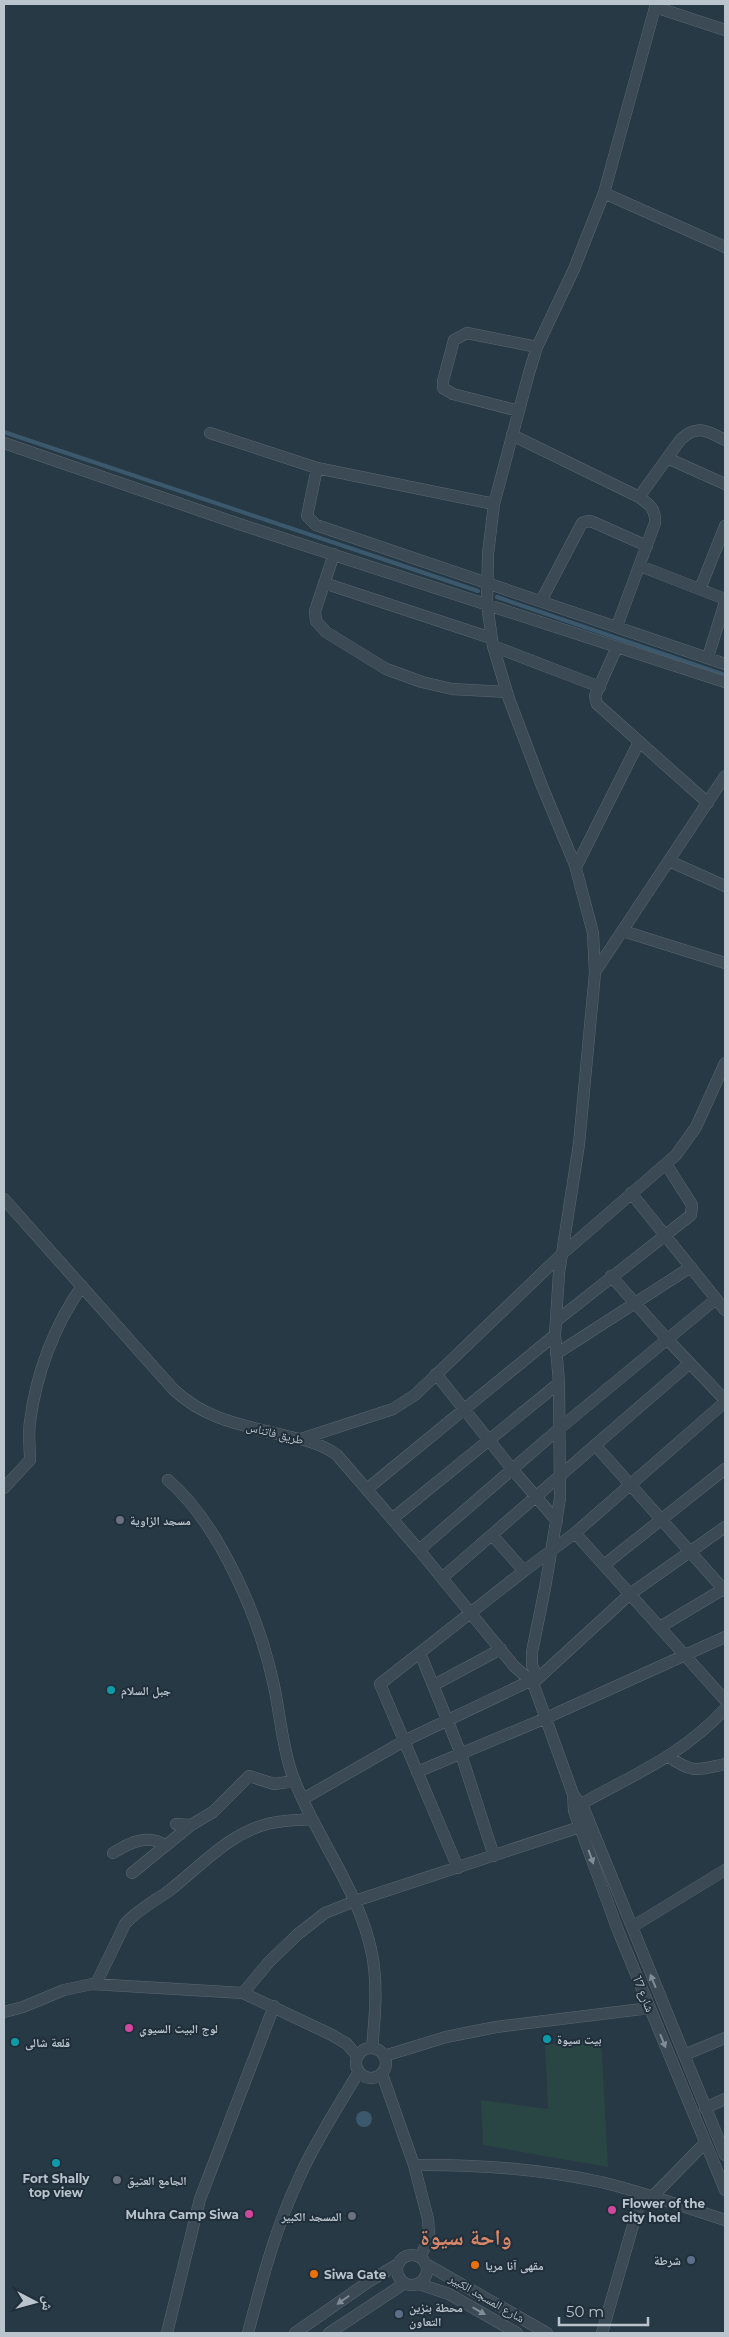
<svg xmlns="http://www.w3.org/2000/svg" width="729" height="2337" viewBox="0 0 729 2337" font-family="Montserrat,'Noto Naskh Arabic',sans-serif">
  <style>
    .green { fill: #294644 }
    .water { fill: #3b586c }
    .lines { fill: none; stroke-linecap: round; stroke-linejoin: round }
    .stream { stroke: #3b586c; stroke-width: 4 }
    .minor-casing { stroke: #5a6771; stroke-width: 12 }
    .minor { stroke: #3b4a54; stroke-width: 11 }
    .oneway { fill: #808d97 }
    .worship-dot { fill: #6b7280; stroke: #202f3a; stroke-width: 2 }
    .culture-dot { fill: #0f9aa8; stroke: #202f3a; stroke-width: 2 }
    .hotel-dot { fill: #d1479c; stroke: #202f3a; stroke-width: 2 }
    .service-dot { fill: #5c6f8a; stroke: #202f3a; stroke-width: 2 }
    .food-dot { fill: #e8710a; stroke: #202f3a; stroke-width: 2 }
    .labels { text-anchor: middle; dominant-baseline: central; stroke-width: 4; stroke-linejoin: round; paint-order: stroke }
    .street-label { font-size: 12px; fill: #b9c4cd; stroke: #202f3a }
    .poi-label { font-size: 12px; font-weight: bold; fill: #b9c4cd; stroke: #202f3a; text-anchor: start }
    .town-label { font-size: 22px; font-weight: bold; fill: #da8668; stroke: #202f3a }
  </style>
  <rect width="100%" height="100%" fill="#273945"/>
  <!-- green -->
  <path class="green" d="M 601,2038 L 608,2167 L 483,2145 L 481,2100 L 548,2109 L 545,2045 Z"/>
  <!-- water -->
  <path class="water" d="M356 2119a8 8 0 1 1 16 0a8 8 0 1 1-16 0Z"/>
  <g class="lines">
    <!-- stream -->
    <path class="stream" d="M 4,432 L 478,591
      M 497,597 L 725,675"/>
    <!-- minor casing -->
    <g class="minor-casing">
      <path id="minor" d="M 655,7 L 725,30
        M 604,193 L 725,247
        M 519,411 L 453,394 L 443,388 L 443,381 L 454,340 L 467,333 L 537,347
        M 210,433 L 317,468 L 494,504
        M 512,435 L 639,497 C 649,504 656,509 655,523 L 617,626
        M 4,443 L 239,524 L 725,682
        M 667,458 L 725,484
        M 317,468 L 307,516 L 316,525 L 725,664
        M 639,497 L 681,439 C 698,424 707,431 725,440
        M 334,554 L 315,611 L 316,621 L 326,632 L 386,669 L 422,682 L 452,689 L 507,692
        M 640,566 L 725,599
        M 324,583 L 491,638
        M 700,589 L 725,526
        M 541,601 L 582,523 L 588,521 L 593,522 L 647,546
        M 493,646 L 600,687
        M 617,647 L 595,696 L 597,704 L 708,803
        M 708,657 L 725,602
        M 669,861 L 725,886
        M 576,867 L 639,742
        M 623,931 L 725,963
        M 595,972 L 725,776
        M 631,1193 L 725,1310
        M 4,1199 L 174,1390 C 208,1421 243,1425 287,1436 C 305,1440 322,1444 337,1455 L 419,1550 L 514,1666 L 533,1683 L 573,1794 L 584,1809 L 725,2155
        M 611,1276 L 666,1338 L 725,1400
        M 556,1321 L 691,1215 L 692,1205 L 666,1164
        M 556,1354 L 691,1267
        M 436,1374 L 512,1469 L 557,1521
        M 301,1439 L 393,1409 L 415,1395 L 563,1253 L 676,1155 L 696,1127 L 725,1063
        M 595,1445 L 725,1591
        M 168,1480 C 220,1525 260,1619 274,1686 C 280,1714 282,1744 291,1771 C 313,1834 359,1888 372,1954 C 378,1985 375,2017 372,2048
        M 4,1488 L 30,1460 C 30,1448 28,1434 30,1422 C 36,1374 54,1326 82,1286
        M 367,1489 L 555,1335
        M 392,1519 L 559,1383
        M 575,1533 L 725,1700
        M 492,1535 L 524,1571 L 575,1533 L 725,1402
        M 419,1550 L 560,1428 L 716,1299
        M 604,1565 L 725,1469
        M 442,1578 L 690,1363
        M 660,1627 L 725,1588
        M 420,1653 L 461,1754 L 494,1856
        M 537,1677 L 532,1665 L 532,1652 L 545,1588 L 560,1498 L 559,1383 L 555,1335 L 559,1273 L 579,1144 L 595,973 L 593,933 L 575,865 L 542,786 L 509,699 L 493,646 L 487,604 L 488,554 L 494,504 L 529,373 L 537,347 L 574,269 L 604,193 L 656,4
        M 534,1682 L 630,1594 L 725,1527
        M 434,1685 L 501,1649
        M 669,1757 C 694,1774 697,1770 725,1764
        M 417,1772 L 546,1718 L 725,1637
        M 573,1794 L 574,1811 L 619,1933 L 725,2190
        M 303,1799 L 404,1741 L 530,1681
        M 581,1804 C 635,1774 682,1755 725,1709
        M 176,1824 L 191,1825
        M 113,1853 C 129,1843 148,1833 166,1846
        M 458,1868 L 380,1684 L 524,1571
        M 132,1873 L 191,1825 L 213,1812 L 249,1776 L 274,1784 L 295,1781
        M 632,1927 L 725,1870
        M 96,1984 L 125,1924 C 137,1910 155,1901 170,1890 C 202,1865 230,1832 271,1823 C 284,1820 299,1820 312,1819
        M 243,1993 L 269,1962 L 298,1934 L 325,1913 L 355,1901 L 580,1827
        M 4,2012 L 23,2007 L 64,1990 L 92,1984 L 243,1993 L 332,2035 L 347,2044 L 357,2056
        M356 2063a15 15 0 1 1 30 0a15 15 0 1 1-30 0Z
        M 684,2055 L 725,2038
        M 384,2056 L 446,2037 L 496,2027 L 650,2008
        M 382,2074 L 414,2165 L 428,2219 L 429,2232 L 426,2245 L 420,2257
        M 705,2108 L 725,2099
        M 414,2165 C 477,2164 539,2169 601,2182 C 643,2192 684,2207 725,2220
        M 652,2197 L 705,2143
        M397 2270a15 15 0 1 1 30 0a15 15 0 1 1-30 0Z
        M 426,2264 L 547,2333
        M 419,2284 L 449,2294 L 517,2333
        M 167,2333 L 200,2199 L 274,2006
        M 248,2333 C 262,2280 276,2226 300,2176 C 316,2140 338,2107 358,2073
        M 295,2333 L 368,2282 L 398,2264
        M 329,2333 L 405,2283
        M 602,2333 L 642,2194"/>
    </g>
    <!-- minor -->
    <use href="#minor" class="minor"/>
  </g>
  <!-- one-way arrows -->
  <defs><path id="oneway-solid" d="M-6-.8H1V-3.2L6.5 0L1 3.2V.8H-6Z" transform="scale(1.25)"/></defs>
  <g class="oneway">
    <use href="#oneway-solid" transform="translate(591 1857) rotate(70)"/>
    <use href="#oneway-solid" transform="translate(653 1981) rotate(-112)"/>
    <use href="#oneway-solid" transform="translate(663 2041) rotate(68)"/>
    <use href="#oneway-solid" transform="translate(343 2300) rotate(145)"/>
    <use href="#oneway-solid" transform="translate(479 2311) rotate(30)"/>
  </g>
  <!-- markers -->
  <g class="worship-dot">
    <circle cx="120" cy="1520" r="5"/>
    <circle cx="117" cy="2180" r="5"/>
    <circle cx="352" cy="2216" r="5"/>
  </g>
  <g class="culture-dot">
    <circle cx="111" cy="1690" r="5"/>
    <circle cx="547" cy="2039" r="5"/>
    <circle cx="15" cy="2042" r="5"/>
    <circle cx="56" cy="2163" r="5"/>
  </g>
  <g class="hotel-dot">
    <circle cx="129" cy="2028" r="5"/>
    <circle cx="612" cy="2210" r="5"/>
    <circle cx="249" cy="2214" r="5"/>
  </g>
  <g class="service-dot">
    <circle cx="691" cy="2260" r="5"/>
    <circle cx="399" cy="2314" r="5"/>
  </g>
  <g class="food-dot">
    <circle cx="475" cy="2265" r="5"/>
    <circle cx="314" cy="2274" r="5"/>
  </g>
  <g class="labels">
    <!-- street labels -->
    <g class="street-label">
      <text transform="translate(275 1433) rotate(14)">طريق فاتناس</text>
      <text transform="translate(644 1994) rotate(68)">شارع 17</text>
      <text transform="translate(487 2298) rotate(30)">شارع المسجد الكبير</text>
    </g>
    <!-- poi labels -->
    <g class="poi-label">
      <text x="130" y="1520">مسجد الزاوية</text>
      <text x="121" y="1690">جبل السلام</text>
      <text x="139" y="2028">لوج البيت السيوي</text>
      <text x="557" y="2039">بيت سيوة</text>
      <text x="25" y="2042">قلعة شالى</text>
      <text x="56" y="2178" text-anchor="middle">Fort Shally<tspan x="56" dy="14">top view</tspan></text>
      <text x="127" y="2180">الجامع العتيق</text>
      <text x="622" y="2203">Flower of the<tspan x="622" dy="14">city hotel</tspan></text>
      <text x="239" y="2214" text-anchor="end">Muhra Camp Siwa</text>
      <text x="342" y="2216" text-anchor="end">المسجد الكبير</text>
      <text x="681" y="2260" text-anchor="end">شرطة</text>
      <text x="485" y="2265">مقهى آنا مريا</text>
      <text x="324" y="2274">Siwa Gate</text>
      <text x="409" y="2307">محطة بنزين<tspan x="409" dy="14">التعاون</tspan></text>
    </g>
    <!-- town labels -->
    <g class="town-label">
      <text x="466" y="2237">واحة سيوة</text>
    </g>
  </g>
  <!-- border -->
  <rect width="729" height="2337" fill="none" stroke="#b9c4cd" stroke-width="10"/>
  <!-- north arrow -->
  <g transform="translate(35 2302) rotate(96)" stroke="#202f3a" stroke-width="4" paint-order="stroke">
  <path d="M0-4L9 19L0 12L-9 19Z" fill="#b9c4cd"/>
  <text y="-8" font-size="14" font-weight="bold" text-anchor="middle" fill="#b9c4cd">ش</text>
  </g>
  <!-- scale -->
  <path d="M559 2317v8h89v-8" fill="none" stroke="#b9c4cd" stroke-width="2.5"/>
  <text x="566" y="2317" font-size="15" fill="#b9c4cd" stroke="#202f3a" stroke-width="4" paint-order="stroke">50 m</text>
</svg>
